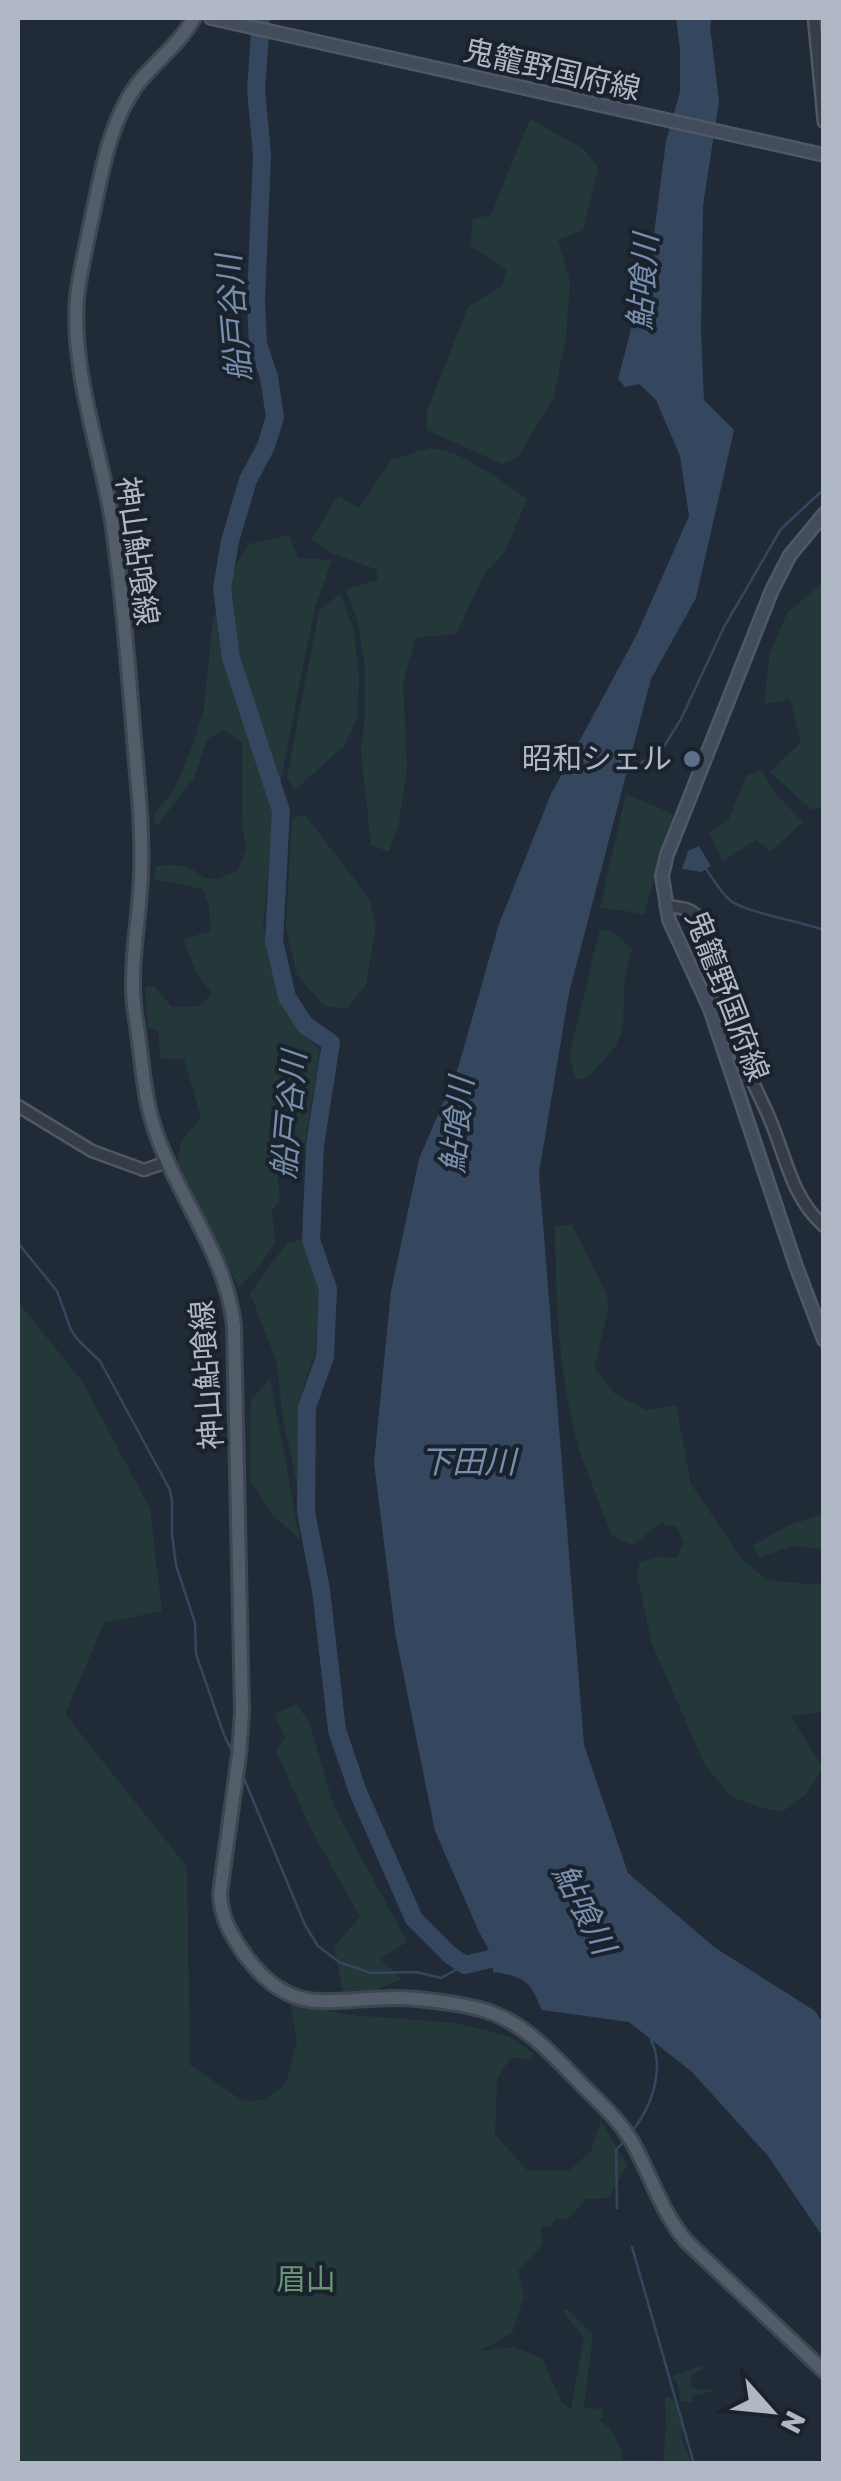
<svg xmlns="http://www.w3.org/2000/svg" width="841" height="2481" viewBox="0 0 841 2481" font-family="Rubik,'Noto Sans JP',sans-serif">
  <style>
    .green { fill: #24383a }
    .water { fill: #35465f }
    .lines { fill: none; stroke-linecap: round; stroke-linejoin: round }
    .stream { stroke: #35465f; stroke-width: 2.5 }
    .river { stroke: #35465f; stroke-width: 18 }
    .tertiary-casing { stroke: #505864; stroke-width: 15 }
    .secondary-casing { stroke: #505864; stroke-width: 16 }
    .primary-casing { stroke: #3e4652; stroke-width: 18 }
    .tertiary { stroke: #353d49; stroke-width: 10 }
    .secondary { stroke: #434c5c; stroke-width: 11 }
    .primary { stroke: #535c69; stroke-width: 12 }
    .service-dot { fill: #5c6f8a; stroke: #1a222d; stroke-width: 4 }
    .labels { text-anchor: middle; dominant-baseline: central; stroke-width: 8; stroke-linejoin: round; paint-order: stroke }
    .street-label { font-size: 30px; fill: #b0b8c5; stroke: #1a222d }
    .poi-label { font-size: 30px; fill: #b0b8c5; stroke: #1a222d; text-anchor: end }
    .park-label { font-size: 30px; fill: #679573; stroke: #1a222d }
    .water-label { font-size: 32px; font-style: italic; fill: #788ead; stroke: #1a222d }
  </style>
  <rect width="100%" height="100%" fill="#212b38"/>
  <!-- green -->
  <path class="green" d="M 530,119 L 584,149 L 598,168 L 583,230 L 558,240 L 570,281 L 566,337 L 553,399 L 518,457 L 502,464 L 427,430 L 427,411 L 468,307 L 502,286 L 507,269 L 470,246 L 473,219 L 491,215 Z
    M 431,448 L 456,454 L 493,475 L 527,499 L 505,552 L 485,573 L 456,634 L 416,637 L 403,682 L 407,768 L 399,822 L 389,852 L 371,845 L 361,751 L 365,718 L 365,671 L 359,627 L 346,589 L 377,580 L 378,570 L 334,554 L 311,539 L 338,496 L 359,508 L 392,459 Z
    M 289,535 L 298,558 L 332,560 L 315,607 L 297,695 L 273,825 L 263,926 L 277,993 L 296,1027 L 320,1050 L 305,1144 L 299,1152 L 276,1162 L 280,1200 L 272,1211 L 275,1243 L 261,1264 L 239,1288 L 178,1162 L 181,1142 L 201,1117 L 184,1059 L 161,1059 L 158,1031 L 148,1028 L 145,987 L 154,986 L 172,1007 L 200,1006 L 212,993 L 198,976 L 183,939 L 211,931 L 209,907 L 203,889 L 154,879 L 156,866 C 178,865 187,863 204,878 L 219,879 L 238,870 L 246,849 L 242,821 L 242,743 L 224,730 L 207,739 L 194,778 L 156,827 L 154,814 L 174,790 L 192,747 L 204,708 L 213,619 L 238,561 L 249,544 Z
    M 823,582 L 823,806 L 812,810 L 770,772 L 801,742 L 790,699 L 764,704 L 770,654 L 787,613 Z
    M 340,594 L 354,629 L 359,677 L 357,719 L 344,746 L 295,790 L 287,778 L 319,611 Z
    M 762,770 L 773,791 L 803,822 L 771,851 L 756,840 L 723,861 L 709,832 L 728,821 L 746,776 Z
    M 626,794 L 673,814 L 644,914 L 600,907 Z
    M 305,815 L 369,898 L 376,926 L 366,984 L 347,1009 L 324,1006 L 297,975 L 286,926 L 292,818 Z
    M 600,929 L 614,932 L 632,949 L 625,974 L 623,1027 L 616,1046 L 587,1078 L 576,1079 L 569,1057 Z
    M 572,1225 L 605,1291 L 609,1306 L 594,1368 L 616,1395 L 646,1410 L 676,1405 L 691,1484 L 740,1557 L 767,1580 L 805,1584 L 823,1583 L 823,1712 L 790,1716 L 823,1767 L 806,1794 L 782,1812 L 758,1807 L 730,1796 L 704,1763 L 652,1644 L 637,1575 L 640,1562 L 658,1557 L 677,1558 L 684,1542 L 677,1527 L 661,1523 L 633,1545 L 612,1536 C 600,1502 584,1468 575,1434 C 558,1366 556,1296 555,1226 Z
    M 305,1239 L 320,1291 L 315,1351 L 300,1398 L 299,1494 L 283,1418 L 276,1359 L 250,1293 L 287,1243 Z
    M 18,1302 L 82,1381 L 150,1509 L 162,1611 L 104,1623 L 65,1714 L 187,1867 L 190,2065 L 243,2101 L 265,2100 L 286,2083 L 297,2042 L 290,2004 L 350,2015 L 457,2023 L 511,2037 L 533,2053 L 531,2060 L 511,2057 L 497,2079 L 495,2135 L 528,2171 L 569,2171 L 591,2151 L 601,2120 L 627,2165 L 609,2198 L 586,2199 L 568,2219 L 555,2219 L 551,2226 L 541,2227 L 543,2244 L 518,2271 L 524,2297 L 512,2333 L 480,2351 L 513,2347 L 542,2358 L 562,2403 L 571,2409 L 584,2338 L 561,2309 L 568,2310 L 593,2335 L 584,2408 L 604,2409 L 600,2421 C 614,2429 622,2447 623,2463 L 18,2463 Z
    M 270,1379 L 300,1540 L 273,1515 L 250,1480 L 251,1400 Z
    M 823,1514 L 823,1549 L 793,1546 L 760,1557 L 752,1546 L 787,1526 Z
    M 296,1704 L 309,1722 L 334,1807 L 407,1942 L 380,1959 L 401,1979 L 376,1990 L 343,1991 L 334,1947 L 360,1917 L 311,1829 L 276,1751 L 285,1737 L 274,1714 Z
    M 703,2365 L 703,2369 L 692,2374 L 690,2387 L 702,2391 L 710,2389 L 712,2391 L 692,2396 L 692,2402 L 681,2401 L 677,2382 L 671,2377 Z
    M 665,2396 L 671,2398 L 681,2412 L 684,2423 L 681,2437 L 692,2463 L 664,2463 L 663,2461 L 666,2427 Z"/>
  <!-- water -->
  <path class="water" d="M 676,18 L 712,18 L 710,26 L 719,102 L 703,205 L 701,330 L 704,400 L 734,430 L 696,598 L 651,679 L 569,993 L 539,1173 L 584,1745 L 628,1873 L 714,1947 L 815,2011 L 823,2023 L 823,2237 L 768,2156 L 692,2072 L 629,2022 L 542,2010 C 529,1980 526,1977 493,1972 L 493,1957 L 479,1932 L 435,1831 L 395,1632 L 374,1463 L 391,1291 L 419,1159 L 458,1068 L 499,924 L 551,794 L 637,634 L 689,516 L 680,456 L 656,400 L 639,384 L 625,387 L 618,379 L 652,249 L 666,141 L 680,92 L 680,48 Z
    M 699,846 L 711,866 L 701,872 L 682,869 L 688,851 Z"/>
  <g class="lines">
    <!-- stream -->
    <path class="stream" d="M 625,774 L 663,748 L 681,719 L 724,627 L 781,529 L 824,489
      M 706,869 C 714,880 721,893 731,901 C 745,912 802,922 824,930
      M 18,1243 L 57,1291 L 71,1330 L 78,1340 L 100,1361 L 170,1490 L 172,1502 L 172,1534 L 176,1565 L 195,1623 L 196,1654 L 224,1735 L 234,1755
      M 243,1776 L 305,1925 L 318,1946 L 339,1962 L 371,1973 L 416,1972 L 441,1978 L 465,1965
      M 633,2130 C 652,2106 665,2069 651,2040
      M 617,2208 L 616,2150 L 625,2140
      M 632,2247 L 694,2464"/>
    <!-- river -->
    <path class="river" d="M 261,18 L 256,90 L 262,154 L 256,302 L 258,344 L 269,377 L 275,417 L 266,446 L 248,480 L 230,541 L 222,589 L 231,658 L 281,811 L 274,941 L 287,997 L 305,1025 L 331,1043 L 315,1145 L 311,1240 L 328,1289 L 325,1357 L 307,1407 L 306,1512 L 321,1590 L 337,1730 L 358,1792 L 414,1919 L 450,1955 L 465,1965 L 515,1953"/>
    <!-- tertiary casing -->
    <g class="tertiary-casing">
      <path id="tertiary" d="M 814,18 L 824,122
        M 666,906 C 680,908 692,907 700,920 C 717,948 718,986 727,1017 C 737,1053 754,1083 769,1117 C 786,1156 791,1197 824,1226
        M 18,1106 L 92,1151 L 144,1170 L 167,1162"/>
    </g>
    <!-- secondary casing -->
    <g class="secondary-casing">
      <path id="secondary" d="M 211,18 L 824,155
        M 824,514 L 790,555 L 772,590 L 667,855 L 662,876 L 669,920 L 710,1009 L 796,1266 L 824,1340"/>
    </g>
    <!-- primary casing -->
    <g class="primary-casing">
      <path id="primary" d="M 194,18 C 179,45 154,62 136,86 C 108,125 101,177 91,222 C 86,247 80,272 77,297 C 71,372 100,447 112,521 C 125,608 130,697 138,785 C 141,820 143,856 140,891 C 138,924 132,956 133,989 C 133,1006 137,1024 139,1042 C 142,1064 144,1087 149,1109 C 167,1186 226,1247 234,1326 L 242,1712 L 239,1755 L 220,1893 C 221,1918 231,1935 245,1955 C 292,2019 329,1998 396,1998 C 420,1998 464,2004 487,2011 C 526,2024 554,2056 582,2085 C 602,2105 623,2123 636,2149 C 653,2181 663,2215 687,2242 L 824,2371"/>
    </g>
    <!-- tertiary -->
    <use href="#tertiary" class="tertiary"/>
    <!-- secondary -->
    <use href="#secondary" class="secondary"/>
    <!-- primary -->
    <use href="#primary" class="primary"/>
  </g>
  <!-- markers -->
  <circle class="service-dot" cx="692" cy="759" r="10"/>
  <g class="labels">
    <!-- street labels -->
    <g class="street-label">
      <text transform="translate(552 70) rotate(13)">鬼籠野国府線</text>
      <text transform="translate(137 551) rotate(82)">神山鮎喰線</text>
      <text transform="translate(727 996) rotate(69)">鬼籠野国府線</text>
      <text transform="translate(207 1375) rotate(-94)">神山鮎喰線</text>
    </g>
    <!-- poi labels -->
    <g class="poi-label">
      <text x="672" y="759">昭和シェル</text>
    </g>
    <!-- park labels -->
    <g class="park-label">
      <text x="306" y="2280">眉山</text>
    </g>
    <!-- water labels -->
    <g class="water-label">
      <text transform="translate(643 282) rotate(-86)">鮎喰川</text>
      <text transform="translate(234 318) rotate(-95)">船戸谷川</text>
      <text transform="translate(289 1115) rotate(-85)">船戸谷川</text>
      <text transform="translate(457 1125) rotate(-84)">鮎喰川</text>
      <text x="468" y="1462">下田川</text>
      <text transform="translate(584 1909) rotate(63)">鮎喰川</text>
    </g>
  </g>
  <!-- border -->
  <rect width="841" height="2481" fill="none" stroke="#b0b8c5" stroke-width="40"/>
  <!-- north arrow -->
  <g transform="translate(771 2411) rotate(117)" stroke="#1a222d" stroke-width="8" paint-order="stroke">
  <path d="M0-8L18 38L0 25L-18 38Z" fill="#b0b8c5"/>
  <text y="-15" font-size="28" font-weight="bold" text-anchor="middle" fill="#b0b8c5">N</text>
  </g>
</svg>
